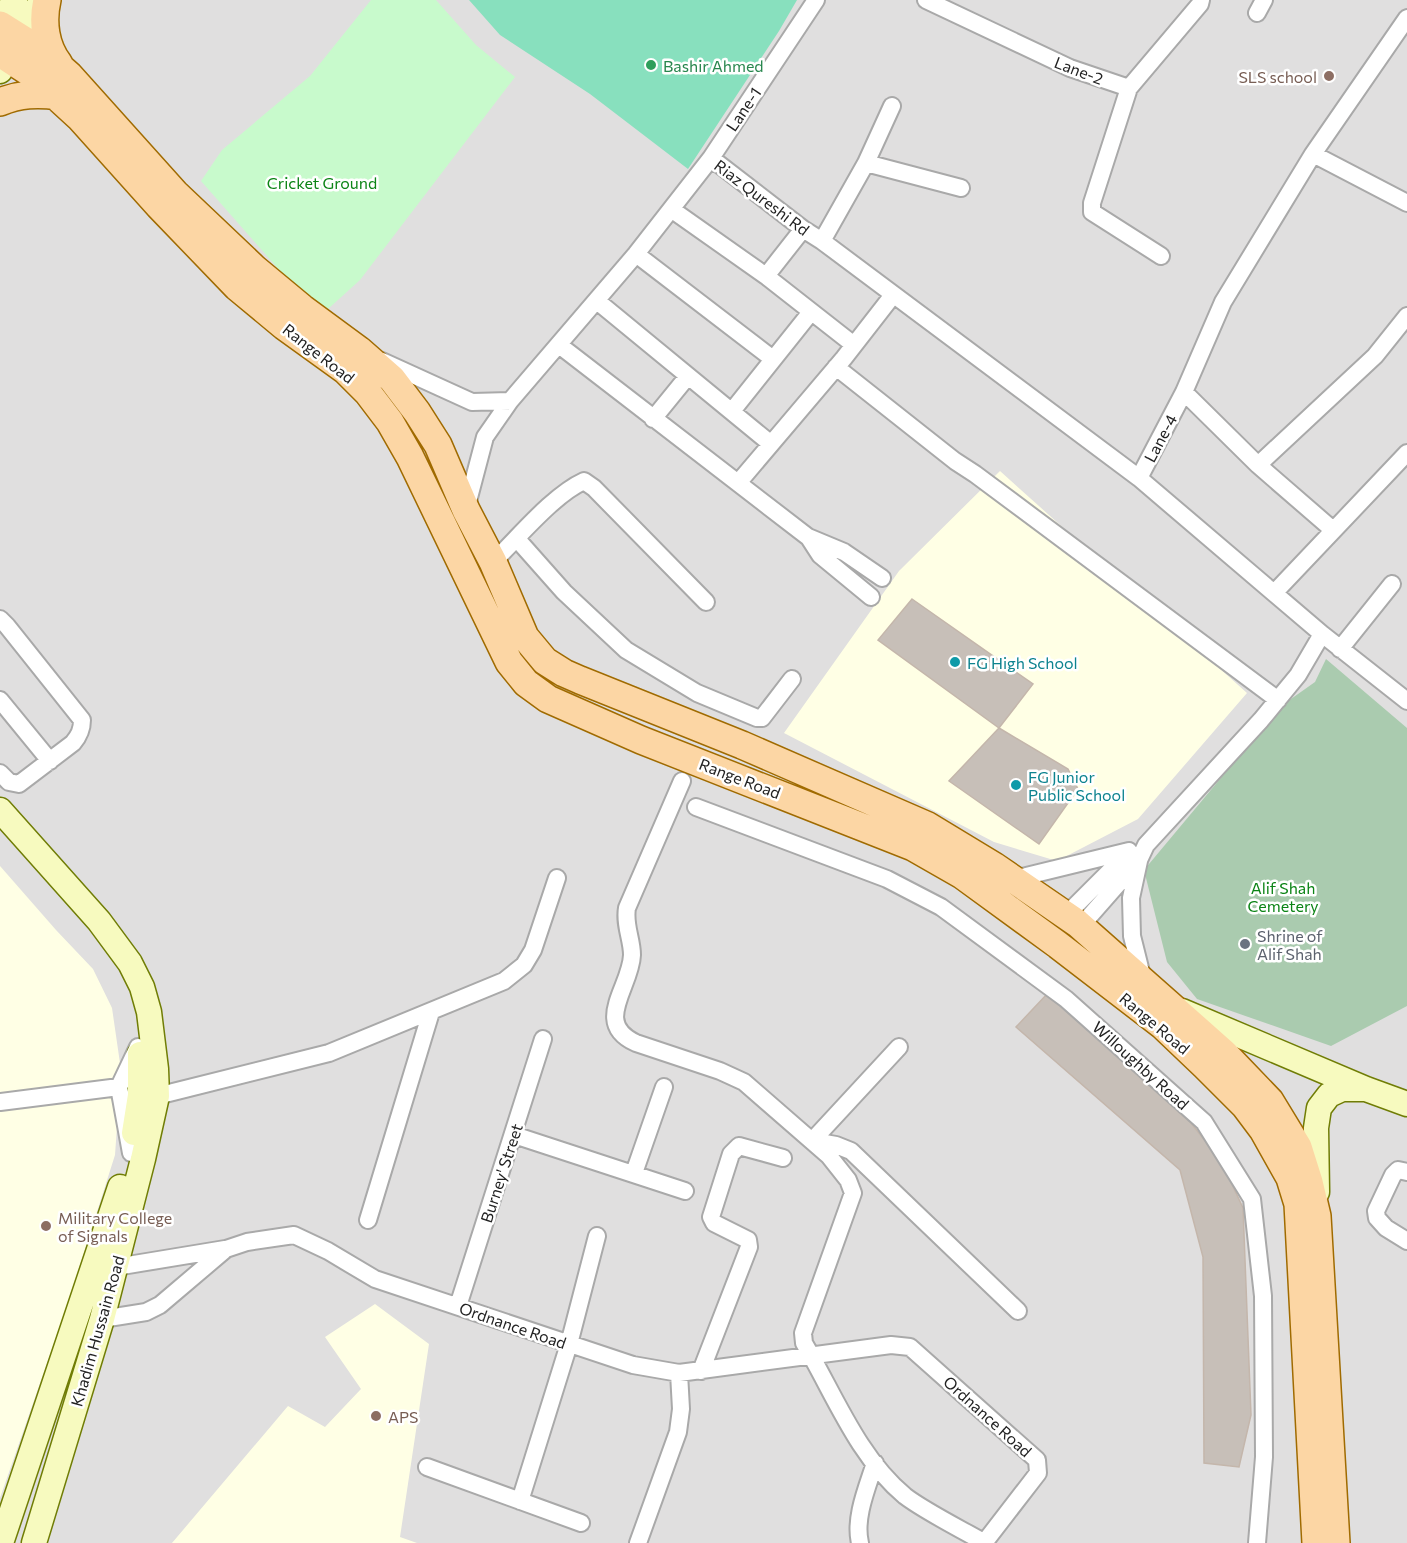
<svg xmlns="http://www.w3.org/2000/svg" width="1407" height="1543" viewBox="0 0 1407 1543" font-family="Commissioner,sans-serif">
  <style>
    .residential { fill: #e0dfdf }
    .education { fill: #ffffe5 }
    .cemetery { fill: #aacbaf }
    .park { fill: #c8facc }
    .pitch { fill: #88e0be }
    .building { fill: #c7bfb8; stroke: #c4b6ab; stroke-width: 1.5 }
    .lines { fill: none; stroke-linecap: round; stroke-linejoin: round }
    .street-casing { stroke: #a9a9a9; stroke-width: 20 }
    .secondary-casing { stroke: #707d05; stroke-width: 27 }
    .primary-casing { stroke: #a06b00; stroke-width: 30 }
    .street { stroke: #fff; stroke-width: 16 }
    .secondary { stroke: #f7fabf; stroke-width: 24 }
    .primary { stroke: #fcd6a4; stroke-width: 27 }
    .leisure-dot { fill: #2e9e5b; stroke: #fff; stroke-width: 2 }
    .education-dot { fill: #8d6e63; stroke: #fff; stroke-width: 2 }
    .culture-dot { fill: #0f9aa8; stroke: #fff; stroke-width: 2 }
    .worship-dot { fill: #6b7280; stroke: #fff; stroke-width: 2 }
    .labels { text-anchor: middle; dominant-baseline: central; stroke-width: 5; stroke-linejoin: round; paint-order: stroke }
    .leisure-label { font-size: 16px; fill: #27864d; stroke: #fff; text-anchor: start }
    .street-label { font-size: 16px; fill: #222; stroke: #fff }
    .education-label { font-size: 16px; fill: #785e54; stroke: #fff; text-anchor: start }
    .park-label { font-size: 16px; fill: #0c8416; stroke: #fff }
    .culture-label { font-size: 16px; fill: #0d838f; stroke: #fff; text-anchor: start }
    .worship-label { font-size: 16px; fill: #5b616d; stroke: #fff; text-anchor: start }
  </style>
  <rect width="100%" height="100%" fill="#f2efe9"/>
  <!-- residential -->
  <path class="residential" d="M 0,0 L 1407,0 L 1407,1543 L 0,1543 Z"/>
  <!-- education -->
  <path class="education" d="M 1000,471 L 1247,693 L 1138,819 L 1057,861 L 994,842 L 784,733 L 899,571 Z
    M 0,866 L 56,930 L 93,969 L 112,1008 L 121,1070 L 115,1155 L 70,1297 L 0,1498 Z
    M 375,1304 L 429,1344 L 400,1537 L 417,1543 L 172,1543 L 288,1406 L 325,1427 L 361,1389 L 325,1337 Z"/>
  <!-- cemetery -->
  <path class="cemetery" d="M 1326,659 L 1407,728 L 1407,1006 L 1331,1046 L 1197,999 L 1167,962 L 1144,870 L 1281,706 L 1315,682 Z"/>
  <!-- park -->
  <path class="park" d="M 371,0 L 436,0 L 476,45 L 515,77 L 360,280 L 328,309 L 296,289 L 201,181 L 222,150 L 310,76 Z"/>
  <!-- pitch -->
  <path class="pitch" d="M 469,0 L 797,0 L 779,31 L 688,169 L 590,94 L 500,35 Z"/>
  <!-- building -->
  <path class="building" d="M 912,599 L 1033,684 L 999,728 L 878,640 Z
    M 999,728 L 1068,769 L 1078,789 L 1039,844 L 949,781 Z
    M 1048,993 L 1191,1123 L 1221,1161 L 1243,1208 L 1251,1415 L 1239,1467 L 1204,1463 L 1203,1257 L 1180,1170 L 1016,1027 Z"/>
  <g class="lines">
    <!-- street casing -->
    <g class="street-casing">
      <path id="street" d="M 926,0 L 1070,68 L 1129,88 L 1200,4 L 1201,0
        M 1257,13 L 1264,0
        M 1129,88 L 1092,203 L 1092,212 L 1161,256
        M 1313,154 L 1407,203
        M 711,158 L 816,0
        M 866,163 L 961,188
        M 671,209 L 766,276 L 854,345
        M 822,241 L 866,163 L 892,106
        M 636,254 L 773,359
        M 766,276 L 803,229
        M 597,301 L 771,444
        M 559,345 L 808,537 L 844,552 L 882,578
        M 382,361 L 472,402 L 510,401
        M 836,367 L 955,461 L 975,474 L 1278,700
        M 1184,392 L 1258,465 L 1333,530
        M 732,411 L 811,312
        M 653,419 L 688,376
        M 1258,465 L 1375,356 L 1407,316
        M 738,483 L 844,358 L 893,295
        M 466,509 L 485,437 L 510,401 L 636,254 L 711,158 L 803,229 L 822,241 L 1139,478
        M 809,538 L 820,555 L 871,597
        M 517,539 L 564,592 L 626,650 L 697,693 L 757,718 L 762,718 L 792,679
        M 493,562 C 518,538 553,495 584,481 L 594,488 L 706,602
        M 1275,592 L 1407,453
        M 0,619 L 7,626 L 82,720 C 82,730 79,736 73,743 L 19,784 L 9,782 L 0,773
        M 1322,634 L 1407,701
        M 1340,649 L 1392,584
        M 0,700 L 50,761
        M 682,781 L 627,908 C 624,925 632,939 632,955 C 631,987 592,1023 636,1043 L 720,1071 L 744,1082 L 829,1156 L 848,1180 L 853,1193 L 803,1333 L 804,1343 C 834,1394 858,1457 905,1496 C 926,1512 961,1529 985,1543
        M 696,807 L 887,879 L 941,907 L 1066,999 L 1204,1122 L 1252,1199 L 1263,1296 L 1264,1457 L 1257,1543
        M 1139,861 L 1131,898 L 1132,936 L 1143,980
        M 1014,879 L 1129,851
        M 1066,915 L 1129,852
        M 1081,926 L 1139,860 L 1146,845 L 1261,720 L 1298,675 L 1322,634 L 1139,478 L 1184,392 L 1223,302 L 1313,154 L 1407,18
        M 119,1087 L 138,1047
        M 157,1096 L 329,1053 L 504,981 L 524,965 L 533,950 L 557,878
        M 0,1102 L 119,1087 L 131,1153
        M 514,1135 L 685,1191
        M 812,1141 L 899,1047
        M 813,1141 L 836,1145 L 851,1151 L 1018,1311
        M 1407,1172 L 1398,1170 L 1393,1175 L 1376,1211 L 1377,1218 L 1386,1228 L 1407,1241
        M 634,1173 L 664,1087
        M 368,1220 L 431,1012
        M 116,1267 L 225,1249
        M 458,1306 L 543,1039
        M 102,1319 L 146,1312 L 160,1305 L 226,1249 L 247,1242 L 294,1235 L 328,1251 L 375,1279 L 633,1365 L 679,1373 L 891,1345 L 910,1347 L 1037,1460 L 1038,1473 L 984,1543
        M 701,1371 L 749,1247 L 748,1240 L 714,1223 L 711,1217 L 731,1154 L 739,1146 L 783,1158
        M 427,1467 L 581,1523
        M 520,1501 L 569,1344 L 597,1236
        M 638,1543 L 678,1432 L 681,1409 L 679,1373
        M 860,1543 C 854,1518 867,1488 875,1463"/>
    </g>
    <!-- secondary casing -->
    <g class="secondary-casing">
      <path id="secondary" d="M 0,22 L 15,0
        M 0,71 L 30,17 L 43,0
        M 0,810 L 99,921 L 130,963 L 142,987 L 149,1012 L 156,1069 L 157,1096 L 143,1159 L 102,1319 L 34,1543
        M 1182,1011 L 1366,1089 L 1407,1104
        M 134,1133 L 140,1095 L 140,1054
        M 1317,1192 L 1316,1128 L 1319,1108 L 1329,1095 L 1342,1089 L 1364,1089
        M 1,1543 L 120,1187"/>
    </g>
    <!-- primary casing -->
    <g class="primary-casing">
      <path id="primary" d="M 47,0 C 42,22 45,46 59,64
        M 0,25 L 43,52 L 69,75 L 175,193 L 255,269 L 302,308 L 359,350 L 392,379 L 417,412 L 438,445 L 466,510 L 493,562 L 525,637 L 545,661 L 564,673 L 580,680 L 742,745 L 928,826 L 994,866 L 1077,923 L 1224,1053 L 1270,1101 L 1298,1147 L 1309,1182 L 1317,1216 L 1336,1543
        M 0,53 L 32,74 L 80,118 L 159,206 L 237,287 L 284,326 L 345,370 L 368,393 L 390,422 L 410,457 L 509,662 L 526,683 L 548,699 L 641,740 L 913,847 L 962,875 L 1058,945 L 1162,1025 L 1205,1066 L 1245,1106 L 1263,1130 L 1290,1178 L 1298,1204 L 1316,1543
        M 0,102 C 20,94 37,93 58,96"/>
    </g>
    <!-- street -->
    <use href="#street" class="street"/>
    <!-- secondary -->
    <use href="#secondary" class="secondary"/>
    <!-- primary -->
    <use href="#primary" class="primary"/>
  </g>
  <!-- markers -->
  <circle class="leisure-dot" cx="651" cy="65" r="6"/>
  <g class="education-dot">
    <circle cx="1329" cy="76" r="6"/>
    <circle cx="46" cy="1226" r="6"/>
    <circle cx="376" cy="1416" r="6"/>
  </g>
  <g class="culture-dot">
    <circle cx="955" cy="662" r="6"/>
    <circle cx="1016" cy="785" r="6"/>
  </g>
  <circle class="worship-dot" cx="1245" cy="944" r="6"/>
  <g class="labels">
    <!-- leisure labels -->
    <g class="leisure-label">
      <text x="663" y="65">Bashir Ahmed</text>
    </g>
    <!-- street labels -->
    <g class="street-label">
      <text transform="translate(1079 70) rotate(21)">Lane-2</text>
      <text transform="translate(743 109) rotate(-56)">Lane-1</text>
      <text transform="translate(762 197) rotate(37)">Riaz Qureshi Rd</text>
      <text transform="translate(319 353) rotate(38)">Range Road</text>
      <text transform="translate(1160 438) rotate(-62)">Lane-4</text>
      <text transform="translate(740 778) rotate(21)">Range Road</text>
      <text transform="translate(1155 1023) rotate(40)">Range Road</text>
      <text transform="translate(1141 1065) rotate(42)">Willoughby Road</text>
      <text transform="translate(501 1173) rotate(-72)">Burney' Street</text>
      <text transform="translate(513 1325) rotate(19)">Ordnance Road</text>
      <text transform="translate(97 1331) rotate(-74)">Khadim Hussain Road</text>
      <text transform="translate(988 1416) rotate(42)">Ordnance Road</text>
    </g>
    <!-- education labels -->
    <g class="education-label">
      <text x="1317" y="76" text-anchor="end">SLS school</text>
      <text x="58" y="1217">Military College<tspan x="58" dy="18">of Signals</tspan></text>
      <text x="388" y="1416">APS</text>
    </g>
    <!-- park labels -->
    <g class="park-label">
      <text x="322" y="182">Cricket Ground</text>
      <text x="1283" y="887">Alif Shah<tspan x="1283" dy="18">Cemetery</tspan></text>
    </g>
    <!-- culture labels -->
    <g class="culture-label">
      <text x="967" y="662">FG High School</text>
      <text x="1028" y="776">FG Junior<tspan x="1028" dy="18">Public School</tspan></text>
    </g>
    <!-- worship labels -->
    <g class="worship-label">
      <text x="1257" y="935">Shrine of<tspan x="1257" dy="18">Alif Shah</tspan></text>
    </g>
  </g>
</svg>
